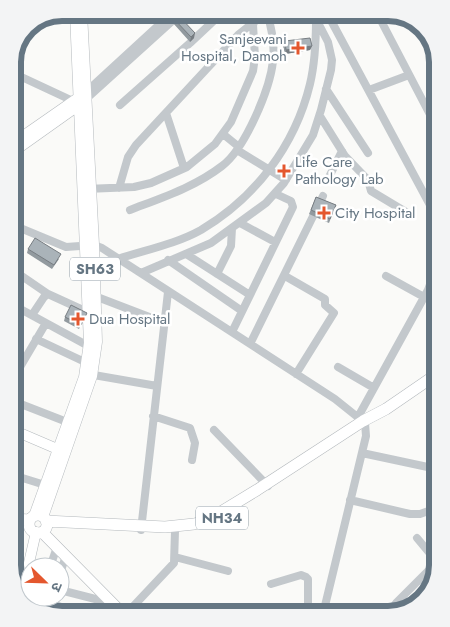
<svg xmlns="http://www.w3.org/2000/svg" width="450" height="627" viewBox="0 0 450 627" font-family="Jost,'Noto Sans Devanagari',sans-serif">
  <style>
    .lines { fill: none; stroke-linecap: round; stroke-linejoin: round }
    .major-casing { stroke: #b5babe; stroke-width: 11 }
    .highway-casing { stroke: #b4b9bd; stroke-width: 12 }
    .minor { stroke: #c3c8cc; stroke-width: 8 }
    .major { stroke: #fff; stroke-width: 10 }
    .highway { stroke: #fff; stroke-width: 11 }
    .wall { fill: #929a9f }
    .shaded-wall { fill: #777d82 }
    .building { fill: #aab3b9; stroke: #777d82 }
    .poi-dot { fill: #e4572e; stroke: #fff; stroke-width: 2 }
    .labels { text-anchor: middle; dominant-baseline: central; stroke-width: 5; stroke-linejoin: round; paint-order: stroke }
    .shield { fill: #fff; stroke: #939fa8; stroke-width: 1 }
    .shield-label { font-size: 14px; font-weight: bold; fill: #657683 }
    .poi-label { font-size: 15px; fill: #657683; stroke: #fff; text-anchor: start }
    .rim { fill: none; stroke: #657683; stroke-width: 6 }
  </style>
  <rect width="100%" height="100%" fill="#fafaf8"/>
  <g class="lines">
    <!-- major casing -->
    <g class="major-casing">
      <path id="major" d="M 13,143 L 82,95
        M 13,152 L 82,103
        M 13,430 L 62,451
        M 34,516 L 84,377 L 89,343 L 75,13
        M 43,517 L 92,376 L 97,342 L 94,245 L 82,13
        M 18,586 L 26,576 L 36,532"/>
    </g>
    <!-- highway casing -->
    <g class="highway-casing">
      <path id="highway" d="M29 524a9 9 0 1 1 18 0a9 9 0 1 1-18 0Z
        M 13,519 L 30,520
        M 46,521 L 165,527 L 194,524 L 206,521 L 257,490 L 363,421 L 386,409 L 437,374
        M 42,532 L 123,614"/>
    </g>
    <!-- minor -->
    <path class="minor" d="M 327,13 L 437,218
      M 377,13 L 437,128
      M 13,73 L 73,101
      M 326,89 L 368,153
      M 369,90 L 409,75
      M 86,92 L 172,13
      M 86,99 L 181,13
      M 120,105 L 190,43 L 222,13
      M 166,113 L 184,168
      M 320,116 L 345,156 L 368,180 L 371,191 L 406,212
      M 223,134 L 239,147
      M 237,150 L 286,180
      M 327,181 L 342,151
      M 119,188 L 128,157 L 136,145 L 239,34 L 254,22
      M 86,189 L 134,187 L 151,183 L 187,167 L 215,144 L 231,122 L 253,71 L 255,57 L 253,25 L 258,13
      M 426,197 L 437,192
      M 130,210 C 161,198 195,187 222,166 C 245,149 270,89 273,61 C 275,44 272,29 267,13
      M 240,223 L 275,242
      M 13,225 L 66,247 L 94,245 L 102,248 L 335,399 L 365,423 L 366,436 L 323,614
      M 186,254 L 250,295
      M 118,259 C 145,250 176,244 201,230 C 255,198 295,146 310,84 C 315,63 316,41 316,19
      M 168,260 L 242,311
      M 13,270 L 48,294
      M 141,273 L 211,243 L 266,203 L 284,183 L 313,135 L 321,110 L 331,70 L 332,60 L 328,42 L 313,13
      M 217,274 L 231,246 L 232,228
      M 285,276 L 325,299 L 325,305 L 334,313 L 296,374
      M 386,276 L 424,297
      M 92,295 L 165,323
      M 13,305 L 92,348
      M 32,315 L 44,297 L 48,294 L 83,310 L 92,311
      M 13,323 L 21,309
      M 232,332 L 293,207 L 291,201 L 276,194
      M 36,339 L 87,363
      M 250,344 L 323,196
      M 338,367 L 374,388
      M 88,374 L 157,386
      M 13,379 L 46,323
      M 13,401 L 67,422
      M 153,416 L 190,428 L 195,443 L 192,460
      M 358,417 L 428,290 L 437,266
      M 214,430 L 268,486
      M 362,453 L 437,469
      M 16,476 L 45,485
      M 350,500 L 410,514 L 420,514 L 437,508
      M 141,530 L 168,292
      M 417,538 L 437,562
      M 175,557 L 228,571
      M 50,567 L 57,547
      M 60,573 L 66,556
      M 271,584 L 301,575 L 306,577 L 308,579 L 308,607
      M 60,590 L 111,603
      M 39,602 L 40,597
      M 48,608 L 52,597
      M 324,610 L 340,614
      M 126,614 L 174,563 L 175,531
      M 259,614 C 281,605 301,607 324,607
      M 388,614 L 397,602 L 437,562"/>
    <!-- major -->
    <use href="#major" class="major"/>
    <!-- highway -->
    <use href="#highway" class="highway"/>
  </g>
  <!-- wall -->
  <path class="wall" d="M 174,19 L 194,38 L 190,42 L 173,23 Z
    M 285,41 L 312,46 L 310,50 L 285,54 L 283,46 Z
    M 316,197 L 336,205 L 329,223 L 309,214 Z
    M 28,249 L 59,259 L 52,269 L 27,253 Z
    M 65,317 L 85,317 L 79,329 L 64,321 Z"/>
  <!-- shaded-wall -->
  <path class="shaded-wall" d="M 195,33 L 194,38 L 190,42 L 191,37 Z
    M 312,46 L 310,50 L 285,54 L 286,50 Z"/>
  <!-- building -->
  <path class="building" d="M 178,15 L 195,33 L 191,37 L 174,19 Z
    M 310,38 L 312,46 L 286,50 L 285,41 Z
    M 316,197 L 336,205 L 330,219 L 311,210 Z
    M 35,238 L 61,254 L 54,265 L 28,249 Z
    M 71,305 L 87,313 L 81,325 L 65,317 Z"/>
  <!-- markers -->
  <g class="poi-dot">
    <path d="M295.5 40.5h5v5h5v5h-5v5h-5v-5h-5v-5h5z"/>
    <path d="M281.5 163.5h5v5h5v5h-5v5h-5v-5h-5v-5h5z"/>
    <path d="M321.5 205.5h5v5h5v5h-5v5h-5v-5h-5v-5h5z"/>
    <path d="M75.5 311.5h5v5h5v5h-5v5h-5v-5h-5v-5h5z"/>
  </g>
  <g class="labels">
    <!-- shield labels -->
    <g class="shield">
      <rect x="70" y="257.5" width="50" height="23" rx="4"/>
      <rect x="196" y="506.5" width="52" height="23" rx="4"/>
    </g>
    <g class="shield-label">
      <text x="95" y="269">SH63</text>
      <text x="222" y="518">NH34</text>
    </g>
    <!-- poi labels -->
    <g class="poi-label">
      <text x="287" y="39" text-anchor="end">Sanjeevani<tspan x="287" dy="17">Hospital, Damoh</tspan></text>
      <text x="295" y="162">Life Care<tspan x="295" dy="17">Pathology Lab</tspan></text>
      <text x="335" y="213">City Hospital</text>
      <text x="89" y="319">Dua Hospital</text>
    </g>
  </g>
  <!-- crop -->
  <path d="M0 0H450V627H0ZM62 21H388A41 41 0 0 1 429 62V565A41 41 0 0 1 388 606H62A41 41 0 0 1 21 565V62A41 41 0 0 1 62 21Z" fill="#f3f4f5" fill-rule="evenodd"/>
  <path class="rim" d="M62 21H388A41 41 0 0 1 429 62V565A41 41 0 0 1 388 606H62A41 41 0 0 1 21 565V62A41 41 0 0 1 62 21Z"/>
  <!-- north arrow -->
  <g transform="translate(45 582) rotate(113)"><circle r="24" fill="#ffffff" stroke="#c1c8cd"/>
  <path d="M0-4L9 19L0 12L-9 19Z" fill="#e4572e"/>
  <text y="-8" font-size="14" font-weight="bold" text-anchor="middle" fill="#657683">उ</text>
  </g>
</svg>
